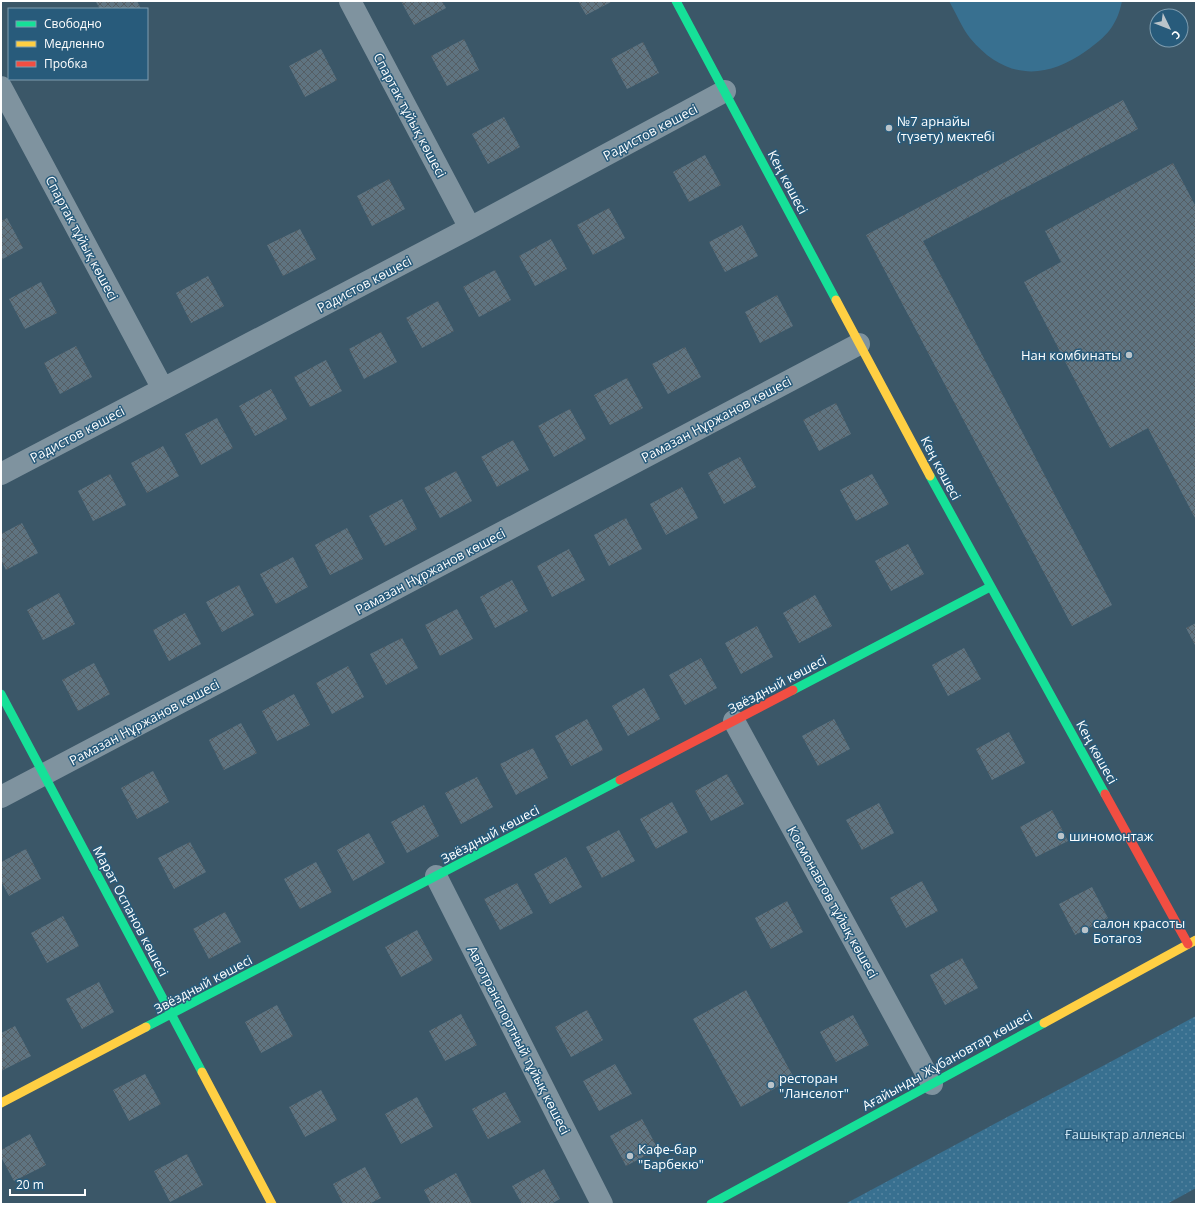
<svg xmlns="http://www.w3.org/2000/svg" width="1197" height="1205" viewBox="0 0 1197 1205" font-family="'Open Sans',sans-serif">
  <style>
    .grass { fill: #387090 }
    .park { fill: url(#park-dots) }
    .building { fill: url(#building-cross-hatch) }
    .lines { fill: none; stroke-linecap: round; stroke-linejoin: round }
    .street { stroke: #7f939f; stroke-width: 22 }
    .fast { stroke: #16e098; stroke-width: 9 }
    .slow { stroke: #ffcf43; stroke-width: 9 }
    .jam { stroke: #f24e42; stroke-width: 9 }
    .poi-dot { fill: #bac4ca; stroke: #285b7b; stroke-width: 1.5 }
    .labels { text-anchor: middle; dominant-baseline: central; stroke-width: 3; stroke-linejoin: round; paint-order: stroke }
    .street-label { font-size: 13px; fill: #fff; stroke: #285b7b }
    .poi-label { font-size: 13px; fill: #fff; stroke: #285b7b; text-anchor: start }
    .park-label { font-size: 13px; fill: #cee6f3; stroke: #285b7b }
  </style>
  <defs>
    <pattern id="park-dots" width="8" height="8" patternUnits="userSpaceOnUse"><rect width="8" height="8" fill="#387090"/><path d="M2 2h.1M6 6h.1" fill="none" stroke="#5685a1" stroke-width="1.8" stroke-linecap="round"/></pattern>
    <pattern id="building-cross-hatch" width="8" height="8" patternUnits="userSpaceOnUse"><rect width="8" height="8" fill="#5f7481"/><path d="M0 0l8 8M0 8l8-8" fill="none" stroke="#555e64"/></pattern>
  </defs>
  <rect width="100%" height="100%" fill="#3b5768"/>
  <!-- grass -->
  <path class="grass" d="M 949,1 L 1122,1 C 1117,26 1106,37 1086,51 C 1044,81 1004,79 970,38 C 962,28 956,13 949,1 Z"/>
  <!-- park -->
  <path class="park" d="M 1196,1016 L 1196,1188 L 1167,1204 L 845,1204 Z"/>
  <!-- building -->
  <path class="building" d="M 98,1 L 137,1 L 141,9 L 100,9 L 96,2 Z
    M 401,1 L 442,1 L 446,8 L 414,25 Z
    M 578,1 L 613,1 L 586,15 Z
    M 464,39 L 479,70 L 447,86 L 431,56 Z
    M 643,42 L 659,73 L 627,89 L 611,59 Z
    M 321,49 L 337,80 L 305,97 L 289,66 Z
    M 1123,100 L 1138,129 L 923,241 L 1112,605 L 1072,626 L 866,235 Z
    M 504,117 L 520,147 L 488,164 L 472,134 Z
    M 705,155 L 721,185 L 689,202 L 673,172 Z
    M 1173,163 L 1196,207 L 1196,520 L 1148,428 L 1110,448 L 1024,282 L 1061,262 L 1045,231 Z
    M 389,179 L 405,209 L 372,226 L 357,196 Z
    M 609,208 L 625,238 L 593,255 L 577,225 Z
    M 7,218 L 23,248 L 1,260 L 1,221 Z
    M 742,225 L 758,256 L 725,272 L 709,242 Z
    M 300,229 L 316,259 L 283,276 L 267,245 Z
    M 551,239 L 567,269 L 535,286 L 519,256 Z
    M 495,270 L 511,300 L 479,317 L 463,287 Z
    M 208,276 L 224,306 L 191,323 L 176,293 Z
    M 41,282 L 57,313 L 25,329 L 9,299 Z
    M 777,295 L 793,326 L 760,343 L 745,312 Z
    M 438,301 L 454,331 L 422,348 L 406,318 Z
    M 381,332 L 397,362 L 364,379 L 349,349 Z
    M 76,346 L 92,377 L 60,394 L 44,363 Z
    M 685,347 L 701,377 L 668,394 L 652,364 Z
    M 326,360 L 342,391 L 310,407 L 294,377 Z
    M 627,378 L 643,408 L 610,425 L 594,395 Z
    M 271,389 L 287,419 L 255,436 L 239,406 Z
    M 836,403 L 851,434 L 819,451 L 803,420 Z
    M 570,409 L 586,439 L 554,457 L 538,426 Z
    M 217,418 L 233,448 L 201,465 L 185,434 Z
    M 513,440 L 529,470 L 497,487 L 481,457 Z
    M 163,446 L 179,476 L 147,493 L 131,463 Z
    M 740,457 L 756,487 L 724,504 L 708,473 Z
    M 456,471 L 472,501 L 440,518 L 424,488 Z
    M 110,474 L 126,505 L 93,521 L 78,491 Z
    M 872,474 L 889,504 L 856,521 L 840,490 Z
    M 682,487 L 698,518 L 666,535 L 650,504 Z
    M 402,499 L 417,529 L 385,546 L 369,516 Z
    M 626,518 L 642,549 L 609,566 L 594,535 Z
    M 22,523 L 38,553 L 6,570 L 1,560 L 1,534 Z
    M 347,528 L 363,559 L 330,575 L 315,545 Z
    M 908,544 L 924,574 L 891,591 L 875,561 Z
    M 569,549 L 585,580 L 552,597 L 537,566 Z
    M 293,557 L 308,587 L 276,604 L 260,574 Z
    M 512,580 L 528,611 L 495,628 L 480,597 Z
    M 239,585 L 254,615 L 222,632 L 206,602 Z
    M 59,593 L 75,624 L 43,640 L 27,610 Z
    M 815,595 L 832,626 L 799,643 L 783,613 Z
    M 457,609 L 473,639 L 440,656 L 425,625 Z
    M 185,613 L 201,644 L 169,661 L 153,630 Z
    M 1196,623 L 1196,647 L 1186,628 Z
    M 757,626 L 773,657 L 741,674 L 725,643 Z
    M 402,638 L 418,668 L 386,685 L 370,654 Z
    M 964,648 L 981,679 L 948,696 L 932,665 Z
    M 701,658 L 717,688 L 685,705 L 669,675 Z
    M 94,663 L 110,694 L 78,711 L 62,680 Z
    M 348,666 L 364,697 L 332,714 L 316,683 Z
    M 644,688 L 660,719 L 628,736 L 612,706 Z
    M 294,694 L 310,725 L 277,741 L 262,711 Z
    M 587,719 L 603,750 L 571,766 L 555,736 Z
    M 834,719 L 850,749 L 818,766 L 802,736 Z
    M 241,723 L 257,753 L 224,770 L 209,740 Z
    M 1009,732 L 1025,763 L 992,780 L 976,749 Z
    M 533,748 L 548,778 L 516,795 L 500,764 Z
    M 153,771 L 169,802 L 137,819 L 121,788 Z
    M 727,774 L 744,804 L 711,821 L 695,791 Z
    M 477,777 L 493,807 L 461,824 L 445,793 Z
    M 672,802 L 688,832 L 656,849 L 640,819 Z
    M 879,803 L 894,833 L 862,850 L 846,820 Z
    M 424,805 L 439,836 L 407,853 L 391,822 Z
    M 1052,810 L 1068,841 L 1036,857 L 1020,827 Z
    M 619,830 L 635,861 L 602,878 L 586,847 Z
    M 369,833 L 385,863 L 353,881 L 337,850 Z
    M 190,842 L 206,872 L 174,889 L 158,858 Z
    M 26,849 L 41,879 L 9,896 L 1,881 L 1,862 Z
    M 566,857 L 582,887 L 550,904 L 534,874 Z
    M 316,862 L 332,892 L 300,909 L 284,879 Z
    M 922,881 L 938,911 L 906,928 L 890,898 Z
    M 517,883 L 533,913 L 500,930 L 484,899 Z
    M 1092,887 L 1108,918 L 1075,935 L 1059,904 Z
    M 787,901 L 803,932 L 771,949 L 755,918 Z
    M 225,912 L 241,942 L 209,959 L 193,929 Z
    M 63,916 L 79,946 L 47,963 L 31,933 Z
    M 417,930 L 433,960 L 401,977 L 385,947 Z
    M 962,958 L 978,988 L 945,1005 L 930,975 Z
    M 99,982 L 114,1012 L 82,1029 L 66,999 Z
    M 746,990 L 794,1078 L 741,1107 L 693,1019 Z
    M 277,1005 L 293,1036 L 261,1053 L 245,1022 Z
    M 587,1010 L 603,1040 L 571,1057 L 555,1027 Z
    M 461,1014 L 477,1045 L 445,1061 L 429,1031 Z
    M 853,1015 L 869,1045 L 836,1062 L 820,1032 Z
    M 15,1026 L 31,1056 L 1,1071 L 1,1033 Z
    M 615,1064 L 632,1094 L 599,1111 L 583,1081 Z
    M 145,1074 L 161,1104 L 129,1121 L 113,1090 Z
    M 321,1090 L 337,1120 L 305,1137 L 289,1107 Z
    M 505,1092 L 521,1122 L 488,1139 L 472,1109 Z
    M 417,1097 L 433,1127 L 401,1144 L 385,1114 Z
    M 642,1119 L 658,1149 L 626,1166 L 610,1136 Z
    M 30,1134 L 46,1165 L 14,1181 L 1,1157 L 1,1150 Z
    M 187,1154 L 203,1185 L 170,1202 L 154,1171 Z
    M 365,1167 L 381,1198 L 369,1204 L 343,1204 L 333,1184 Z
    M 544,1169 L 560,1199 L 551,1204 L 522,1204 L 512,1186 Z
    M 456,1173 L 472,1204 L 431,1204 L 424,1190 Z"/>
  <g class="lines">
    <!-- street -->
    <path class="street" d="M 350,1 L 470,228
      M 1,87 L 163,389
      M 1,474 L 470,228 L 725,91
      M 734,721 L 932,1084
      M 1,797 L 859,344
      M 436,876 L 602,1204"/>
    <!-- fast -->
    <path class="fast" d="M 676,1 L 836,300
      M 930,476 L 1105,794
      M 793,690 L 990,587
      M 1,694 L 202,1072
      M 146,1027 L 620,780
      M 711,1204 L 1044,1023"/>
    <!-- slow -->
    <path class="slow" d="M 836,300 L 930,476
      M 1044,1023 L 1196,940
      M 202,1072 L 272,1204
      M 1,1103 L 146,1027"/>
    <!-- jam -->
    <path class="jam" d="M 620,780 L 793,690
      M 1105,794 L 1188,944"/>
  </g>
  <!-- markers -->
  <g class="poi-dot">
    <circle cx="889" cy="128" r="4"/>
    <circle cx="1129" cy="355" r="4"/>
    <circle cx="1061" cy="836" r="4"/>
    <circle cx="1085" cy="930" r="4"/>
    <circle cx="771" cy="1085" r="4"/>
    <circle cx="630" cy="1156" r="4"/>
  </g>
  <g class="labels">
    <!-- street labels -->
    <g class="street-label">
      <text transform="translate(410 115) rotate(62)">Спартак тұйық көшесі</text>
      <text transform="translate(650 132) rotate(-28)">Радистов көшесі</text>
      <text transform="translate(788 182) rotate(62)">Кең көшесі</text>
      <text transform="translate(82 238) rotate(62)">Спартак тұйық көшесі</text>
      <text transform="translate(364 284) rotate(-28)">Радистов көшесі</text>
      <text transform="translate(716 419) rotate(-28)">Рамазан Нұржанов көшесі</text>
      <text transform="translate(77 434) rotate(-28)">Радистов көшесі</text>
      <text transform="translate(941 468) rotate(62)">Кең көшесі</text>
      <text transform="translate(430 571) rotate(-28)">Рамазан Нұржанов көшесі</text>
      <text transform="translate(777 684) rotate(-28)">Звёздный көшесі</text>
      <text transform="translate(144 722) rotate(-28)">Рамазан Нұржанов көшесі</text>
      <text transform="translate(1097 752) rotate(61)">Кең көшесі</text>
      <text transform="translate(490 834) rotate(-28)">Звёздный көшесі</text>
      <text transform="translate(833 902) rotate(61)">Космонавтов тұйық көшесі</text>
      <text transform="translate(131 911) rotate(62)">Марат Оспанов көшесі</text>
      <text transform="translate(203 984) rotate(-28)">Звёздный көшесі</text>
      <text transform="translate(519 1040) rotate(63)">Автотранспортный тұйық көшесі</text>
      <text transform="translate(947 1060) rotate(-29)">Ағайынды Жұбановтар көшесі</text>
    </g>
    <!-- poi labels -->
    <g class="poi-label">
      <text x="897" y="121">№7 арнайы<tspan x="897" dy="15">(түзету) мектебі</tspan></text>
      <text x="1121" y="355" text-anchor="end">Нан комбинаты</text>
      <text x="1069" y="836">шиномонтаж</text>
      <text x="1093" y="923">салон красоты<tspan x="1093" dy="15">Ботагоз</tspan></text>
      <text x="779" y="1078">ресторан<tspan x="779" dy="15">"Ланселот"</tspan></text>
      <text x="638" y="1149">Кафе-бар<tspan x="638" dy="15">"Барбекю"</tspan></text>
    </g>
    <!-- park labels -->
    <g class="park-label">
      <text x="1125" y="1134">Ғашықтар аллеясы</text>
    </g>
  </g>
  <!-- border -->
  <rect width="1197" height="1205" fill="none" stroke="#ffffff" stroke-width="4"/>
  <!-- legend -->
  <rect x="8" y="8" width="140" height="72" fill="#285b7b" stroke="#7e9db0"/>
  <rect x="16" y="21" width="20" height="6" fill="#16e098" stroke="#7e9db0"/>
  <text x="44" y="28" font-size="12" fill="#ffffff">Свободно</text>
  <rect x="16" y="41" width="20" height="6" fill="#ffcf43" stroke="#7e9db0"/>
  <text x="44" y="48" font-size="12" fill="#ffffff">Медленно</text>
  <rect x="16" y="61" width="20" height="6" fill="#f24e42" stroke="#7e9db0"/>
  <text x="44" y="68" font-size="12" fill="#ffffff">Пробка</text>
  <!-- north arrow -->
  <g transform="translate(1169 28) rotate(133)"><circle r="19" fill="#285b7b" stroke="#7e9db0"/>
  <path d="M0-3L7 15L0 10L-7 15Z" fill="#bac4ca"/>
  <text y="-6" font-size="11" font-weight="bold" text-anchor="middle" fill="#ffffff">С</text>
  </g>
  <!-- scale -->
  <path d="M10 1189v6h75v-6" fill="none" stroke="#ffffff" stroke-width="2"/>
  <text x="16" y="1189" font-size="12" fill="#ffffff" stroke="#285b7b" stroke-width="3" paint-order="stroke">20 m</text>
</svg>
